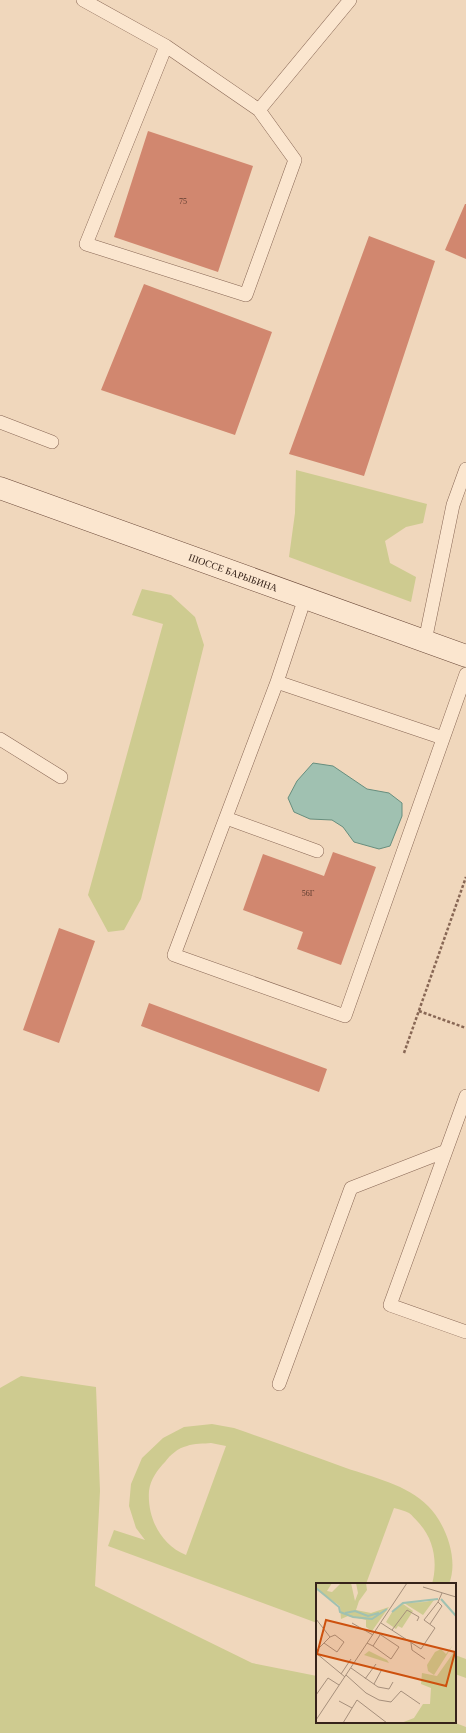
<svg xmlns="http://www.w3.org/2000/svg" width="466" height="1733" viewBox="0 0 466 1733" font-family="Georgia,serif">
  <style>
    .green { fill: #cecb90; fill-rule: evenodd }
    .water { fill: #a0c1b1; stroke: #678e7e }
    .building { fill: #d1876f }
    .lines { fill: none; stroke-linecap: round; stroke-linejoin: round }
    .lane-casing { stroke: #886755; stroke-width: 14 }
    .secondary-casing { stroke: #6a4838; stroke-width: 23 }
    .path { stroke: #886755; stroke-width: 2.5; stroke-dasharray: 3 2; stroke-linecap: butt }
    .lane { stroke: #fbe6cf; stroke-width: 13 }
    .secondary { stroke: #fbe6cf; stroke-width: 22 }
    .labels { text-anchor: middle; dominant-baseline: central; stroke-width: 4; stroke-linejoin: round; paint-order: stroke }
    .number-label { font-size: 8px; fill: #5d3c2f }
    .street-label { font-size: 10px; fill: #36231a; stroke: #f7e3cc }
    .inset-river { fill: none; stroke: #a0c1b1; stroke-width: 2 }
    .inset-road { fill: none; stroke: #a68f7b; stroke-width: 1 }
    .view { fill: #cd510e; fill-opacity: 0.15; stroke: #cd510e; stroke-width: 2 }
    .inset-edge { fill: none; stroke: #36231a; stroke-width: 2 }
  </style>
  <rect width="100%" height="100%" fill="#f0d7bc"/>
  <!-- green -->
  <path class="green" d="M 296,470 L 427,504 L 423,523 L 406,527 L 385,541 L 390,563 L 416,577 L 411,602 L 289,557 L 295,513 Z
    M 142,589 L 171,595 L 195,617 L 204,645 L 141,899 L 124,930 L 108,932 L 88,895 L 163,624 L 132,615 Z
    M 21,1376 L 96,1387 L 100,1491 L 95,1586 L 252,1663 L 317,1676 L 317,1722 L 453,1722 L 466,1727 L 466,1733 L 0,1733 L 0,1388 Z
    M 212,1424 L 234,1428 C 271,1441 308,1454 346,1468 C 372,1477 408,1485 428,1506 C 446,1524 459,1560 449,1584 L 432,1584 C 438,1562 434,1539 418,1522 C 415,1519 412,1515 409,1513 C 405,1511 399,1509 394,1508 L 366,1584 L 317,1584 L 317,1623 L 108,1546 L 114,1530 L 145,1540 L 136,1528 L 129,1506 L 131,1484 L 142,1458 L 163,1438 L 184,1427 ZM 211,1443 L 226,1446 L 186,1555 C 161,1545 147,1518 149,1491 C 150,1480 158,1469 165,1462 C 170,1455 178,1448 187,1446 C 194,1443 204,1444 211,1443 Z
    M 455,1655 L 466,1659 L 466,1678 L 455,1674 Z"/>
  <!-- water -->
  <path class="water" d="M 313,763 L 333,766 L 367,789 L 389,793 L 402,803 L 402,816 L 390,846 L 379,849 L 354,842 L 343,827 L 332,820 L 310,819 L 294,812 L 288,798 L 297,781 Z"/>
  <!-- building -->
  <path class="building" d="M 148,131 L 253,166 L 218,272 L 114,237 Z
    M 465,204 L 466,204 L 466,259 L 445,250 Z
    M 369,236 L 435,261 L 364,476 L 289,454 Z
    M 144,284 L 272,332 L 235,435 L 101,390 Z
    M 333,852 L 376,867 L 341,965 L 297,949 L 303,932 L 243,910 L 263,854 L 324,876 Z
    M 59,928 L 95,941 L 59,1043 L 23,1030 Z
    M 149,1003 L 327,1069 L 319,1092 L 141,1026 Z"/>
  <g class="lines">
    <!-- lane casing -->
    <g class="lane-casing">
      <path id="lane" d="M 83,0 L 166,46 L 259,110 L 350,0
        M 166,46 L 86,244 L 246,295 L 295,160 L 259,110
        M 0,422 L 52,442
        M 305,598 L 277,682 L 443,738
        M 425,641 L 453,505 L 466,469
        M 277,682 L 174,955 L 345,1016 L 466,674
        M 0,739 L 61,777
        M 226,818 L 317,851
        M 466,1096 L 390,1305 L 466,1332
        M 279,1384 L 351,1188 L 446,1151"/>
    </g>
    <!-- secondary casing -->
    <g class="secondary-casing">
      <g id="secondary">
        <path id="s1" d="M 0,488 L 466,656"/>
      </g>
    </g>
    <!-- path -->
    <path class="path" d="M 419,1011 L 466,1028
      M 404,1053 L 466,877"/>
    <!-- lane -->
    <use href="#lane" class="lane"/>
    <!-- secondary -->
    <use href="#secondary" class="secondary"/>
  </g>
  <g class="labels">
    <!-- number labels -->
    <g class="number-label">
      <text x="183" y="201">75</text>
      <text x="308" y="893">56Г</text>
    </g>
    <!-- street labels -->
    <g class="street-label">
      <text stroke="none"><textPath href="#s1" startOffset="248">ШОССЕ БАРЫБИНА</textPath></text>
    </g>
  </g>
  <!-- overview -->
  <g transform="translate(316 1583)">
    <rect width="140" height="140" fill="#f0d7bc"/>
    <path d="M 16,0 L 11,8 L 16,9 L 25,0 L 35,0 L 39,18 L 42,10 L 40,0 L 50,0 L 51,7 L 43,18 L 40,27 L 55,30 L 73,24 L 56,48 L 50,44 L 50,37 L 32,33 L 25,36 L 24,23 L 0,6 L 1,0 ZM 118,17 L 107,32 L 88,20 L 109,19 ZM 87,21 L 97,28 L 86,45 L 82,43 L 80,46 L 70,39 L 78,26 ZM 137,62 L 118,92 L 112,88 L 111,82 L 119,69 L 125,66 L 130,71 ZM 140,66 L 140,140 L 85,140 L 98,135 L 107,121 L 114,121 L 115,105 L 105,101 L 106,90 L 121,93 ZM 53,68 L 71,77 L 73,80 L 48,72 Z" fill="#cecb90"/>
    <path class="inset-river" d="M 0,5 L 23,24 L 24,29 L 37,34 L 56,36 L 71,26M 125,16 L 140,33M 76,29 L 87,20 L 122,16M 29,30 L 39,28 L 52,33 L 63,30"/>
    <path class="inset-road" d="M 107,4 L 140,14M 0,36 L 14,54 L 0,68M 36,40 L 57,52M 65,40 L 105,66 L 119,45 L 108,37 L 122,19 L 126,10M 114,41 L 126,23 L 122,19M 76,47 L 91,27 L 103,34 L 101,38M 8,60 L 21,69 L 28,59 L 19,52 L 14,54M 51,60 L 57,63 L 64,52M 95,60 L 96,67 L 109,76M 57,63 L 75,76 L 83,64 L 59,48M 0,70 L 29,94M 35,85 L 62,104 L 73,106 L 77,99M 25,91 L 35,76M 30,92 L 50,110 L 63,117 L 75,119 L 85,108 L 104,121M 49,96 L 60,81M 58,101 L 65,88M 0,112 L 12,95 L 23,102M 23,118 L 36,125M 0,137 L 91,0M 27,140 L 41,117 L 71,140"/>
    <path class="view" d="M 10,37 L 139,69 L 130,103 L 1,71 Z"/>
    <rect width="140" height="140" class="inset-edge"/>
  </g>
</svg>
